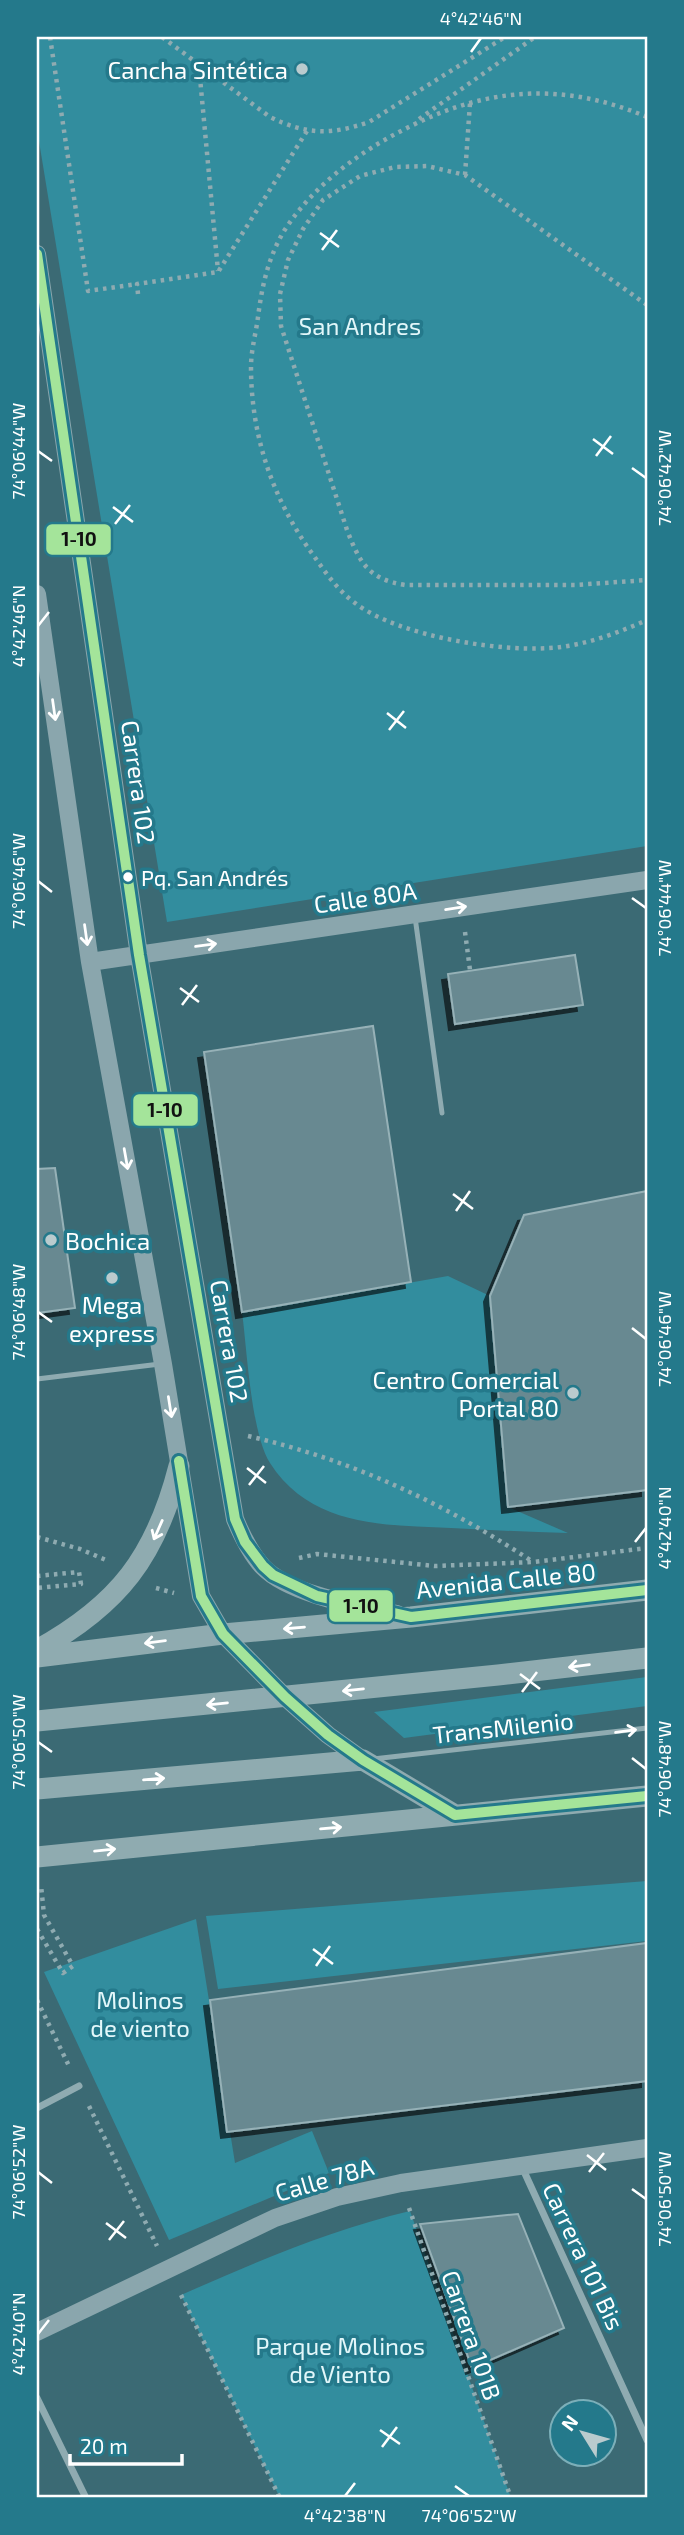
<svg xmlns="http://www.w3.org/2000/svg" width="684" height="2535" viewBox="0 0 684 2535" font-family="'Exo 2',sans-serif">
  <style>
    .green { fill: #328d9e }
    .building { fill: #678991; stroke: #96b1b7; stroke-width: 2; filter: url(#shadow) }
    .lines { fill: none; stroke-linecap: round; stroke-linejoin: round }
    .path { stroke: #8fabb1; stroke-width: 4.5; stroke-dasharray: 3.5 5; stroke-linecap: butt }
    .lane { stroke: #8fabb1; stroke-width: 5 }
    .street { stroke: #8fabb1; stroke-width: 7 }
    .secondary { stroke: #8aa6ad; stroke-width: 18 }
    .highway { stroke: #8fabb0; stroke-width: 21 }
    .bus-1-casing { stroke: #24798b; stroke-width: 16 }
    .bus-1 { stroke: #a4e49a; stroke-width: 10 }
    .oneway { stroke: #fff }
    .ticks { fill: none; stroke: #fff; stroke-width: 2.5 }
    .poi-dot { fill: #bacbce; stroke: #24798b; stroke-width: 2.5 }
    .bus-dot { fill: #fff; stroke: #24798b; stroke-width: 2.5 }
    .labels { text-anchor: middle; dominant-baseline: central; stroke-width: 7; stroke-linejoin: round; paint-order: stroke }
    .bus-label { font-size: 22px; fill: #fff; stroke: #24798b; text-anchor: start }
    .poi-label { font-size: 24px; fill: #fff; stroke: #24798b; text-anchor: end }
    .park-label { font-size: 24px; fill: #e2f7fa; stroke: #24798b }
    .street-label { font-size: 24px; fill: #fff; stroke: #24798b }
    .line-badge { stroke: #24798b; stroke-width: 2.5 }
    .pale-badge-label { font-size: 19px; text-anchor: middle; font-weight: bold; fill: #111 }
    .neatline { fill: none; stroke: #fff; stroke-width: 2.5 }
    .ticks-label { font-size: 18px; text-anchor: middle; fill: #fff }
  </style>
  <defs>
    <filter id="shadow"><feDropShadow dx="-6" dy="6" stdDeviation="0" flood-color="#0009"/></filter>
  </defs>
  <rect width="100%" height="100%" fill="#3b6a74"/>
  <!-- green -->
  <path class="green" d="M 37,37 L 647,37 L 647,846 L 167,922 L 37,129 Z
    M 448,1276 L 490,1296 L 508,1507 L 568,1533 C 529,1532 490,1530 451,1528 C 384,1525 311,1527 270,1463 C 251,1433 247,1349 242,1312 Z
    M 647,1677 L 647,1706 L 404,1738 L 374,1712 Z
    M 647,1881 L 647,1941 L 218,1989 L 206,1916 Z
    M 196,1919 L 235,2163 L 312,2131 L 329,2173 L 169,2240 L 44,1972 Z
    M 410,2211 L 511,2498 L 280,2498 L 181,2295 C 256,2262 330,2230 410,2211 Z"/>
  <!-- building -->
  <path class="building" d="M 575,955 L 583,1005 L 455,1024 L 448,974 Z
    M 373,1026 L 411,1282 L 242,1312 L 204,1052 Z
    M 55,1168 L 75,1308 L 37,1313 L 37,1169 Z
    M 647,1191 L 647,1490 L 508,1507 L 490,1296 L 524,1215 Z
    M 647,1943 L 647,2081 L 227,2132 L 210,2000 Z
    M 518,2214 L 564,2328 L 472,2368 L 420,2224 Z"/>
  <g class="lines">
    <!-- path -->
    <path class="path" d="M 50,37 L 88,291 L 137,284
      M 162,37 L 270,117 C 307,135 331,135 369,122 L 505,37
      M 199,67 L 218,271
      M 647,117 C 567,83 492,86 413,125 C 363,149 315,183 284,231 C 268,258 262,286 258,317 C 256,333 251,350 251,367 C 251,435 272,497 311,552 C 324,570 336,589 355,603 C 399,637 507,654 561,647 C 591,643 620,632 647,620
      M 419,119 L 535,37
      M 465,175 L 470,103
      M 138,294 L 137,284 L 218,272 L 307,131
      M 647,305 L 465,175 L 427,166 L 395,167 L 360,176 L 323,200 L 303,229 L 288,260 L 280,294 L 281,326 L 347,530 C 360,563 368,579 405,585 L 575,585 L 647,580
      M 465,932 L 470,970
      M 248,1436 C 352,1460 444,1503 533,1562
      M 37,1537 L 80,1549 L 106,1560
      M 299,1558 L 317,1554 L 435,1566 L 534,1562 L 647,1548
      M 37,1576 L 79,1572 L 81,1584 L 37,1588
      M 156,1588 L 174,1593
      M 37,1929 L 63,1973 L 73,1966 L 44,1915 L 41,1885
      M 37,2000 L 69,2066
      M 89,2106 L 157,2246
      M 409,2208 L 511,2498
      M 181,2295 L 280,2498"/>
    <!-- lane -->
    <path class="lane" d="M 415,917 L 442,1113
      M 37,1379 L 160,1364
      M 373,1759 L 647,1728"/>
    <!-- street -->
    <path class="street" d="M 37,2108 L 79,2086
      M 522,2167 L 647,2440
      M 37,2398 L 86,2498"/>
    <!-- secondary -->
    <path class="secondary" d="M 37,254 L 139,955 L 235,1519 C 242,1536 250,1553 263,1567 C 290,1595 360,1606 397,1614
      M 37,594 L 90,962 L 163,1364 L 201,1596 L 223,1634 L 285,1697 L 328,1735 L 363,1760
      M 90,962 L 647,880
      M 37,2332 L 275,2218 L 337,2197 L 401,2183 L 647,2148"/>
    <!-- highway -->
    <path class="highway" d="M 37,1650 C 119,1605 156,1556 179,1466
      M 37,1657 L 223,1634 L 411,1617 L 647,1590
      M 37,1721 L 498,1675 L 647,1658
      M 37,1789 L 363,1760 L 455,1815
      M 37,1857 L 647,1796"/>
    <!-- bus-1 casing -->
    <g class="bus-1-casing">
      <path id="bus-1" d="M 37,254 L 139,955 L 235,1519 L 245,1542 L 263,1566 L 273,1575 L 317,1596 L 411,1617 L 647,1590
        M 179,1461 L 201,1596 L 223,1634 L 285,1697 L 328,1735 L 363,1760 L 455,1815 L 647,1796"/>
    </g>
    <!-- bus-1 -->
    <use href="#bus-1" class="bus-1"/>
  </g>
  <!-- one-way arrows -->
  <defs><path id="oneway-shaft" d="M-6 0H5M1.5-3L5.5 0L1.5 3" fill="none" stroke-width="1.6" stroke-linecap="round" stroke-linejoin="round" transform="scale(1.75)"/></defs>
  <g class="oneway">
    <use href="#oneway-shaft" transform="translate(54 710) rotate(82)"/>
    <use href="#oneway-shaft" transform="translate(456 908) rotate(-9)"/>
    <use href="#oneway-shaft" transform="translate(86 935) rotate(82)"/>
    <use href="#oneway-shaft" transform="translate(206 945) rotate(-8)"/>
    <use href="#oneway-shaft" transform="translate(126 1159) rotate(80)"/>
    <use href="#oneway-shaft" transform="translate(170 1407) rotate(81)"/>
    <use href="#oneway-shaft" transform="translate(158 1530) rotate(114)"/>
    <use href="#oneway-shaft" transform="translate(294 1628) rotate(175)"/>
    <use href="#oneway-shaft" transform="translate(155 1642) rotate(173)"/>
    <use href="#oneway-shaft" transform="translate(579 1666) rotate(173)"/>
    <use href="#oneway-shaft" transform="translate(353 1690) rotate(174)"/>
    <use href="#oneway-shaft" transform="translate(217 1704) rotate(174)"/>
    <use href="#oneway-shaft" transform="translate(626 1731) rotate(-8)"/>
    <use href="#oneway-shaft" transform="translate(154 1779) rotate(-5)"/>
    <use href="#oneway-shaft" transform="translate(331 1828) rotate(-5)"/>
    <use href="#oneway-shaft" transform="translate(105 1850) rotate(-6)"/>
  </g>
  <!-- ticks -->
  <path class="ticks" d="M 471,52 L 481,38M 320,233 L 339,247M 322,250 L 337,230M 593,439 L 613,454M 38,451 L 52,461M 596,456 L 611,436M 632,468 L 646,478M 113,507 L 133,522M 115,524 L 130,505M 38,626 L 49,612M 387,713 L 406,728M 389,730 L 404,711M 38,881 L 52,892M 632,898 L 646,908M 180,988 L 199,1002M 182,1005 L 197,985M 453,1194 L 473,1209M 456,1211 L 470,1191M 38,1312 L 52,1322M 632,1328 L 646,1339M 247,1468 L 266,1483M 249,1485 L 264,1466M 635,1542 L 646,1528M 520,1674 L 540,1689M 522,1692 L 537,1672M 38,1742 L 52,1752M 632,1758 L 646,1769M 313,1949 L 333,1964M 316,1966 L 330,1946M 587,2155 L 606,2170M 38,2172 L 52,2183M 589,2172 L 604,2153M 632,2189 L 646,2199M 106,2223 L 126,2238M 109,2240 L 124,2221M 38,2334 L 49,2320M 380,2430 L 400,2444M 382,2447 L 397,2427M 455,2486 L 469,2496M 345,2496 L 355,2483"/>
  <!-- markers -->
  <g class="poi-dot">
    <circle cx="302" cy="69" r="7"/>
    <circle cx="51" cy="1240" r="7"/>
    <circle cx="112" cy="1278" r="7"/>
    <circle cx="573" cy="1393" r="7"/>
  </g>
  <circle class="bus-dot" cx="128" cy="877" r="6"/>
  <g class="labels">
    <!-- bus labels -->
    <g class="bus-label">
      <text x="141" y="877">Pq. San Andrés</text>
    </g>
    <!-- poi labels -->
    <g class="poi-label">
      <text x="288" y="69">Cancha Sintética</text>
      <text x="65" y="1240" text-anchor="start">Bochica</text>
      <text x="112" y="1304" text-anchor="middle">Mega<tspan x="112" dy="28">express</tspan></text>
      <text x="559" y="1379">Centro Comercial<tspan x="559" dy="28">Portal 80</tspan></text>
    </g>
    <!-- park labels -->
    <g class="park-label">
      <text x="360" y="325">San Andres</text>
      <text x="140" y="1999">Molinos<tspan x="140" dy="28">de viento</tspan></text>
      <text x="340" y="2345">Parque Molinos<tspan x="340" dy="28">de Viento</tspan></text>
    </g>
    <!-- street labels -->
    <g class="street-label">
      <text transform="translate(139 782) rotate(82)">Carrera 102</text>
      <text transform="translate(365 897) rotate(-8)">Calle 80A</text>
      <text transform="translate(230 1341) rotate(80)">Carrera 102</text>
      <text transform="translate(506 1580) rotate(-6)">Avenida Calle 80</text>
      <text transform="translate(503 1727) rotate(-6)">TransMilenio</text>
      <text transform="translate(324 2179) rotate(-16)">Calle 78A</text>
      <text transform="translate(584 2256) rotate(65)">Carrera 101 Bis</text>
      <text transform="translate(472 2335) rotate(71)">Carrera 101B</text>
    </g>
  </g>
  <g class="line-badge">
    <rect x="45" y="523" width="67" height="33" rx="7" fill="#a4e49a"/>
    <rect x="132" y="1093" width="67" height="34" rx="7" fill="#a4e49a"/>
    <rect x="328" y="1589" width="66" height="34" rx="7" fill="#a4e49a"/>
  </g>
  <g class="pale-badge-label">
    <text x="79" y="546">1-10</text>
    <text x="165" y="1117">1-10</text>
    <text x="361" y="1613">1-10</text>
  </g>
  <!-- border -->
  <rect width="684" height="2535" fill="none" stroke="#24798b" stroke-width="77"/>
  <!-- north arrow -->
  <g transform="translate(583 2433) rotate(307)"><circle r="33" fill="#24798b" stroke="#7cafb9" stroke-width="2"/>
  <path d="M0-5L12 26L0 18L-12 26Z" fill="#bacbce"/>
  <text y="-10" font-size="19" font-weight="bold" text-anchor="middle" fill="#ffffff">N</text>
  </g>
  <!-- scale -->
  <path d="M70 2454v10h112v-10" fill="none" stroke="#ffffff" stroke-width="3.5"/>
  <text x="80" y="2454" font-size="21" fill="#ffffff" stroke="#24798b" stroke-width="5" paint-order="stroke">20 m</text>
  <rect x="38" y="38" width="608" height="2458" class="neatline"/>
  <g class="ticks-label">
    <text x="481" y="25">4°42'46"N</text>
    <text transform="translate(19 451) rotate(-90)" y="6">74°06'44"W</text>
    <text transform="translate(665 478) rotate(-90)" y="6">74°06'42"W</text>
    <text transform="translate(19 626) rotate(-90)" y="6">4°42'46"N</text>
    <text transform="translate(19 881) rotate(-90)" y="6">74°06'46"W</text>
    <text transform="translate(665 908) rotate(-90)" y="6">74°06'44"W</text>
    <text transform="translate(19 1312) rotate(-90)" y="6">74°06'48"W</text>
    <text transform="translate(665 1339) rotate(-90)" y="6">74°06'46"W</text>
    <text transform="translate(665 1528) rotate(-90)" y="6">4°42'40"N</text>
    <text transform="translate(19 1742) rotate(-90)" y="6">74°06'50"W</text>
    <text transform="translate(665 1769) rotate(-90)" y="6">74°06'48"W</text>
    <text transform="translate(19 2172) rotate(-90)" y="6">74°06'52"W</text>
    <text transform="translate(665 2199) rotate(-90)" y="6">74°06'50"W</text>
    <text transform="translate(19 2334) rotate(-90)" y="6">4°42'40"N</text>
    <text x="345" y="2522">4°42'38"N</text>
    <text x="469" y="2522">74°06'52"W</text>
  </g>
</svg>
